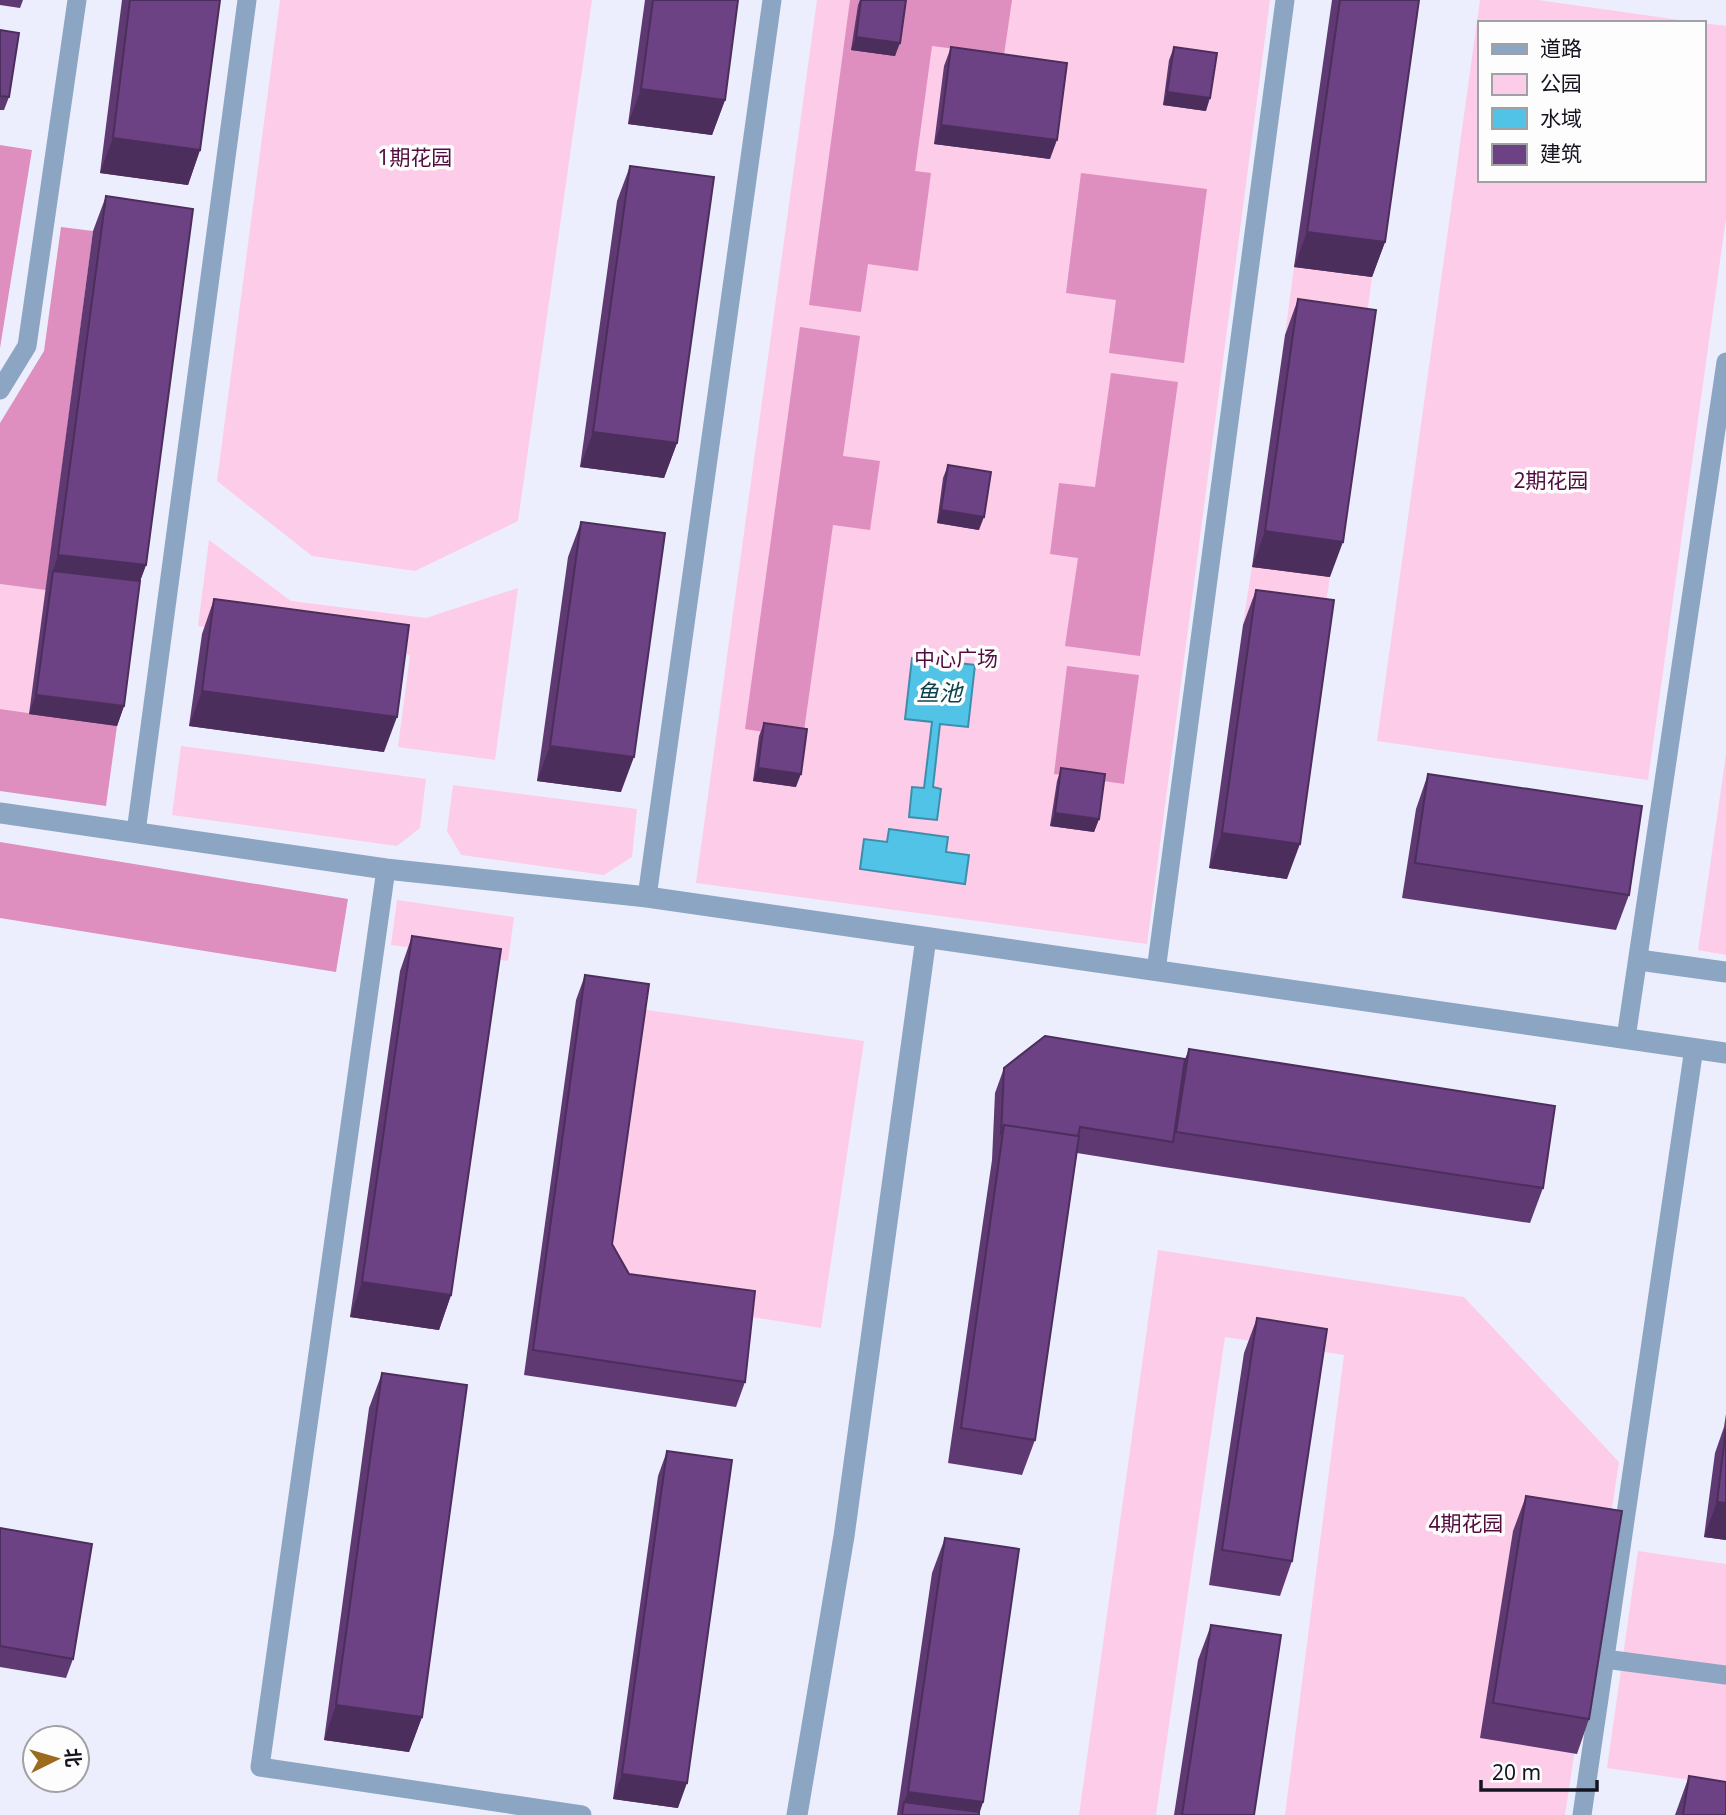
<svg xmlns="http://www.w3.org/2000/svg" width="1726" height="1815" viewBox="0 0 1726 1815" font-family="'Noto Sans','Noto Sans SC',sans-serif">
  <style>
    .green { fill: #fdcce8 }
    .forest { fill: #de8ebf }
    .water { fill: #50c3e6; stroke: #3e8eab; stroke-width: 2 }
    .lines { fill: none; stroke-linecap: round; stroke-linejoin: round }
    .lane { stroke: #8ca5c2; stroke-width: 19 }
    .street { stroke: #8ca5c2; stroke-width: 21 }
    .wall { fill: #5e3972 }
    .shaded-wall { fill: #4c2e5c }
    .building { fill: #6d4284; stroke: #4c2e5c; stroke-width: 2 }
    .labels { text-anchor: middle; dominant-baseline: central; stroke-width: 7; stroke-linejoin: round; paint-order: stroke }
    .park-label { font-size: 21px; fill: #520c3e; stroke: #fdfdfd }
    .water-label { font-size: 23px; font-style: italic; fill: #0a3f4d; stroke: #fdfdfd }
  </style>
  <rect width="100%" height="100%" fill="#edeefd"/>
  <!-- green -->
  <path class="green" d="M 280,0 L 592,0 L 518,521 L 415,571 L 312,556 L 217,481 Z
    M 817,0 L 1270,0 L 1147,944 L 696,883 Z
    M 1480,0 L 1538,0 L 1701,23 L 1479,23 L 1479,180 L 1703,180 L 1703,23 L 1726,26 L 1726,218 L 1648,780 L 1377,741 Z
    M 1294,267 L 1372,277 L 1363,345 L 1285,335 Z
    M 209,540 L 291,601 L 426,618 L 518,588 L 495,760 L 398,747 L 410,655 L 198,626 Z
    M 1252,566 L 1330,577 L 1321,635 L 1243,625 Z
    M 0,584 L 46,590 L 29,714 L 0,709 Z
    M 181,746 L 426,779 L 420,828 L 397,846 L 172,815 Z
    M 1726,754 L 1726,955 L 1698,950 Z
    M 453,785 L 637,809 L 632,857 L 604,875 L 461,855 L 447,831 Z
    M 397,900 L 514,917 L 508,961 L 391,945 Z
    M 640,1009 L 864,1041 L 821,1328 L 746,1316 L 603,1269 Z
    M 1158,1250 L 1464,1297 L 1619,1462 L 1565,1815 L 1285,1815 L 1344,1355 L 1225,1337 L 1156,1815 L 1079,1815 Z
    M 1638,1551 L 1726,1564 L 1726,1785 L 1607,1768 Z"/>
  <!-- forest -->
  <path class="forest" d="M 850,0 L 1012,0 L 1004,55 L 932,46 L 915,171 L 931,173 L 918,271 L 868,264 L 861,312 L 809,305 Z
    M 0,145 L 32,150 L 0,348 Z
    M 1081,173 L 1207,189 L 1184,363 L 1109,353 L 1116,300 L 1066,293 Z
    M 61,227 L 93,231 L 46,590 L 0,584 L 0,423 L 44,351 Z
    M 800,327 L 860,336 L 843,456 L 880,461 L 870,530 L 833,525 L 803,738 L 745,729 Z
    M 1111,373 L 1178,382 L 1140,656 L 1065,646 L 1078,558 L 1050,554 L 1059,483 L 1095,487 Z
    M 1067,666 L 1139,675 L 1124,784 L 1054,774 Z
    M 0,709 L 117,726 L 106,806 L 0,791 Z
    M 0,842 L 348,899 L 336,972 L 0,918 Z"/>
  <!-- water -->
  <path class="water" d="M 912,658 L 975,665 L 968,727 L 940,724 L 933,787 L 941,789 L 937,820 L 909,817 L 912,787 L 924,788 L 932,722 L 905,719 Z
    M 889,829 L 948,837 L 946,852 L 969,855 L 965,884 L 860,869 L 864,839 L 887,842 Z"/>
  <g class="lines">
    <!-- lane -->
    <path class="lane" d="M 0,390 L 27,346 L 77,0
      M 136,832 L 247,0
      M 386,869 L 260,1767 L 582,1815
      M 647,897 L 772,0
      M 1156,971 L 1285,0
      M 1626,1038 L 1726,362
      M 1605,1659 L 1726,1675
      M 1582,1815 L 1694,1048"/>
    <!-- street -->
    <path class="street" d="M 0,813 L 386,869 L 647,897 L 1726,1053
      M 1639,960 L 1726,972
      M 797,1815 L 844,1536 L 926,938"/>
  </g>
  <!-- wall -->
  <path class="wall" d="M 0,0 L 23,0 L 20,8 L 0,5 Z
    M 122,0 L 220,0 L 200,150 L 188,185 L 100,173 Z
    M 645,0 L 738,0 L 725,100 L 712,135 L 628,124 Z
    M 860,0 L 906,0 L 895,56 L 851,50 L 858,5 Z
    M 1332,0 L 1419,0 L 1385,242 L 1372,277 L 1294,267 Z
    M 0,30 L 9,97 L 4,110 L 0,110 Z
    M 951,47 L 1050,159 L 934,144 L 944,66 Z
    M 1174,47 L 1206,111 L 1163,105 L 1169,60 Z
    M 630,166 L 677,443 L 664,478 L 580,467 L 617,201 Z
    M 106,196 L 146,565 L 140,581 L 124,706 L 117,726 L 29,714 L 93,231 Z
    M 1298,299 L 1330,577 L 1252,567 L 1285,335 Z
    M 948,465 L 979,530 L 937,523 L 943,478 Z
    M 581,522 L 621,792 L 537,781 L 568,557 Z
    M 1256,590 L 1287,879 L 1209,868 L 1243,625 Z
    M 214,599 L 384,752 L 189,726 L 202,634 Z
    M 764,723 L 796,787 L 753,781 L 759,736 Z
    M 1061,768 L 1099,819 L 1094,832 L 1050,826 L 1057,781 Z
    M 1428,774 L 1629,895 L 1616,930 L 1402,898 L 1416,809 Z
    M 412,936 L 451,1295 L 439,1330 L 350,1317 L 400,971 Z
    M 585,975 L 612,1244 L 629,1274 L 745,1382 L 736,1407 L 524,1375 L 576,1000 Z
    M 1189,1049 L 1543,1188 L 1530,1223 L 1164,1167 L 1077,1153 L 1035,1440 L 1022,1475 L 948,1463 L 992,1160 L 995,1093 L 1004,1068 L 1185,1059 Z
    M 1257,1318 L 1292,1561 L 1280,1596 L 1209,1585 L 1244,1353 Z
    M 382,1373 L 422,1717 L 409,1752 L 324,1740 L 369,1408 Z
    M 1726,1414 L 1726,1540 L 1704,1537 L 1715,1453 L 1724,1427 Z
    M 667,1451 L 678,1808 L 613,1799 L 658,1476 Z
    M 1526,1496 L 1589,1719 L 1577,1754 L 1480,1738 L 1513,1531 Z
    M 0,1528 L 73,1659 L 66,1678 L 0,1667 Z
    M 945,1538 L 983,1802 L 979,1815 L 897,1815 L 932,1573 Z
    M 1211,1625 L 1254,1815 L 1174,1815 L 1198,1660 Z
    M 1689,1776 L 1726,1815 L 1675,1815 Z"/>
  <!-- shaded-wall -->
  <path class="shaded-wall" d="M 856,37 L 900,43 L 895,56 L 851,50 Z
    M 641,89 L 725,100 L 712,135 L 628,124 Z
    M 1167,92 L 1210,98 L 1206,111 L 1163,105 Z
    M 941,125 L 1057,140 L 1050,159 L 934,144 Z
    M 113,138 L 200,150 L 188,185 L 100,173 Z
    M 1307,232 L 1385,242 L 1372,277 L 1294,267 Z
    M 593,432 L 677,443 L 664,478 L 580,467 Z
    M 941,510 L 984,517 L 979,530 L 937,523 Z
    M 1265,531 L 1343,542 L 1330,577 L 1252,567 Z
    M 58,555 L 146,565 L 133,600 L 53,571 Z
    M 202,691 L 397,717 L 384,752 L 189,726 Z
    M 36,695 L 124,706 L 117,726 L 29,714 Z
    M 550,746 L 634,757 L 621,792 L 537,781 Z
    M 758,768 L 801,774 L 796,787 L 753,781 Z
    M 1055,813 L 1099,819 L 1094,832 L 1050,826 Z
    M 1222,833 L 1300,844 L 1287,879 L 1209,868 Z
    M 362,1282 L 451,1295 L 439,1330 L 350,1317 Z
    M 1717,1502 L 1726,1503 L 1726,1540 L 1704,1537 Z
    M 336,1705 L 422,1717 L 409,1752 L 324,1740 Z
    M 622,1774 L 687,1783 L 678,1808 L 613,1799 Z
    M 908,1792 L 983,1802 L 978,1815 L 904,1802 Z"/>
  <!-- building -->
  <path class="building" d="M 130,0 L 220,0 L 200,150 L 113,138 Z
    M 653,0 L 738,0 L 725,100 L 641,89 Z
    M 861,0 L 906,0 L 900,43 L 856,37 Z
    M 1340,0 L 1419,0 L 1385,242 L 1307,232 Z
    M 0,30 L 19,33 L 9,97 L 0,96 Z
    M 951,47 L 1067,63 L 1057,140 L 941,125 Z
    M 1174,47 L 1217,53 L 1210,98 L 1167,92 Z
    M 630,166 L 714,177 L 677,443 L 593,432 Z
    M 106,196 L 193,209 L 146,565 L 58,555 Z
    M 1298,299 L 1376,310 L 1343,542 L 1265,531 Z
    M 948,465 L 991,472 L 984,517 L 941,510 Z
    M 581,522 L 665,533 L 634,757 L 550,746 Z
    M 53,571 L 140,581 L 124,706 L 36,695 Z
    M 1256,590 L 1334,600 L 1300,844 L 1222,833 Z
    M 214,599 L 409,625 L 397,717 L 202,691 Z
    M 764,723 L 807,729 L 801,774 L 758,768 Z
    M 1061,768 L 1105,774 L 1099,819 L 1055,813 Z
    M 1428,774 L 1642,806 L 1629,895 L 1415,863 Z
    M 412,936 L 501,949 L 451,1295 L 362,1282 Z
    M 585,975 L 649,984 L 612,1244 L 629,1274 L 755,1291 L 745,1382 L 533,1350 Z
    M 1045,1036 L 1185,1059 L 1173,1142 L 1080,1127 L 1078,1136 L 1004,1125 L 1001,1135 L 1004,1068 Z
    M 1189,1049 L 1555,1106 L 1543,1188 L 1176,1132 Z
    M 1004,1125 L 1079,1136 L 1035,1440 L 961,1428 Z
    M 1257,1318 L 1327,1329 L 1292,1561 L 1222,1550 Z
    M 382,1373 L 467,1385 L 422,1717 L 336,1705 Z
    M 1726,1429 L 1726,1503 L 1717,1502 Z
    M 667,1451 L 732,1460 L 687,1783 L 622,1774 Z
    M 1526,1496 L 1622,1511 L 1589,1719 L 1493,1703 Z
    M 0,1528 L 92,1544 L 73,1659 L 0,1646 Z
    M 945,1538 L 1019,1549 L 983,1802 L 908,1792 Z
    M 1211,1625 L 1281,1635 L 1254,1815 L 1182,1815 Z
    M 1689,1776 L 1726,1782 L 1726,1815 L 1683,1815 Z
    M 904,1802 L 979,1812 L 979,1815 L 902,1815 Z"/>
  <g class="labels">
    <!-- park labels -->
    <g class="park-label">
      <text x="415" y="157">1期花园</text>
      <text x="1551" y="480">2期花园</text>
      <text x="956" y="658">中心广场</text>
      <text x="1466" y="1523">4期花园</text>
    </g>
    <!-- water labels -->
    <g class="water-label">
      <text x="939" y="692">鱼池</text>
    </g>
  </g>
  <!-- legend -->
  <rect x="1478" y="21" width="228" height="161" fill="#fdfdfd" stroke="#a0a0a5" stroke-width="2"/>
  <rect x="1492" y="44" width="35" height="10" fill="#8ca5c2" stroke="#a0a0a5" stroke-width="2"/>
  <text x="1540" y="56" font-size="21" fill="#141421">道路</text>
  <rect x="1492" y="74" width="35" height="21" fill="#fdcce8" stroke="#a0a0a5" stroke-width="2"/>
  <text x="1540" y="91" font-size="21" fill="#141421">公园</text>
  <rect x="1492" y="108" width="35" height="21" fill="#50c3e6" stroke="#a0a0a5" stroke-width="2"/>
  <text x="1540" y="126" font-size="21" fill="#141421">水域</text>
  <rect x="1492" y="144" width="35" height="21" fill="#6d4284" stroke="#a0a0a5" stroke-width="2"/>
  <text x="1540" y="161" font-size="21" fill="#141421">建筑</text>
  <!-- north arrow -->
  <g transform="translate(56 1759) rotate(85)"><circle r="33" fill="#fdfdfd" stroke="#a0a0a5" stroke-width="2"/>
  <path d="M0-5L12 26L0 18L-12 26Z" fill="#9c6b1e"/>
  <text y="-10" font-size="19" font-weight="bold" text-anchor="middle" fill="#141421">北</text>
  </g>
  <!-- scale -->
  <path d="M1481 1780v10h116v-10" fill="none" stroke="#141421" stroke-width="3.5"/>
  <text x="1492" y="1780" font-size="21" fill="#141421" stroke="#fdfdfd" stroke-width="5" paint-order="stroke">20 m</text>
</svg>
